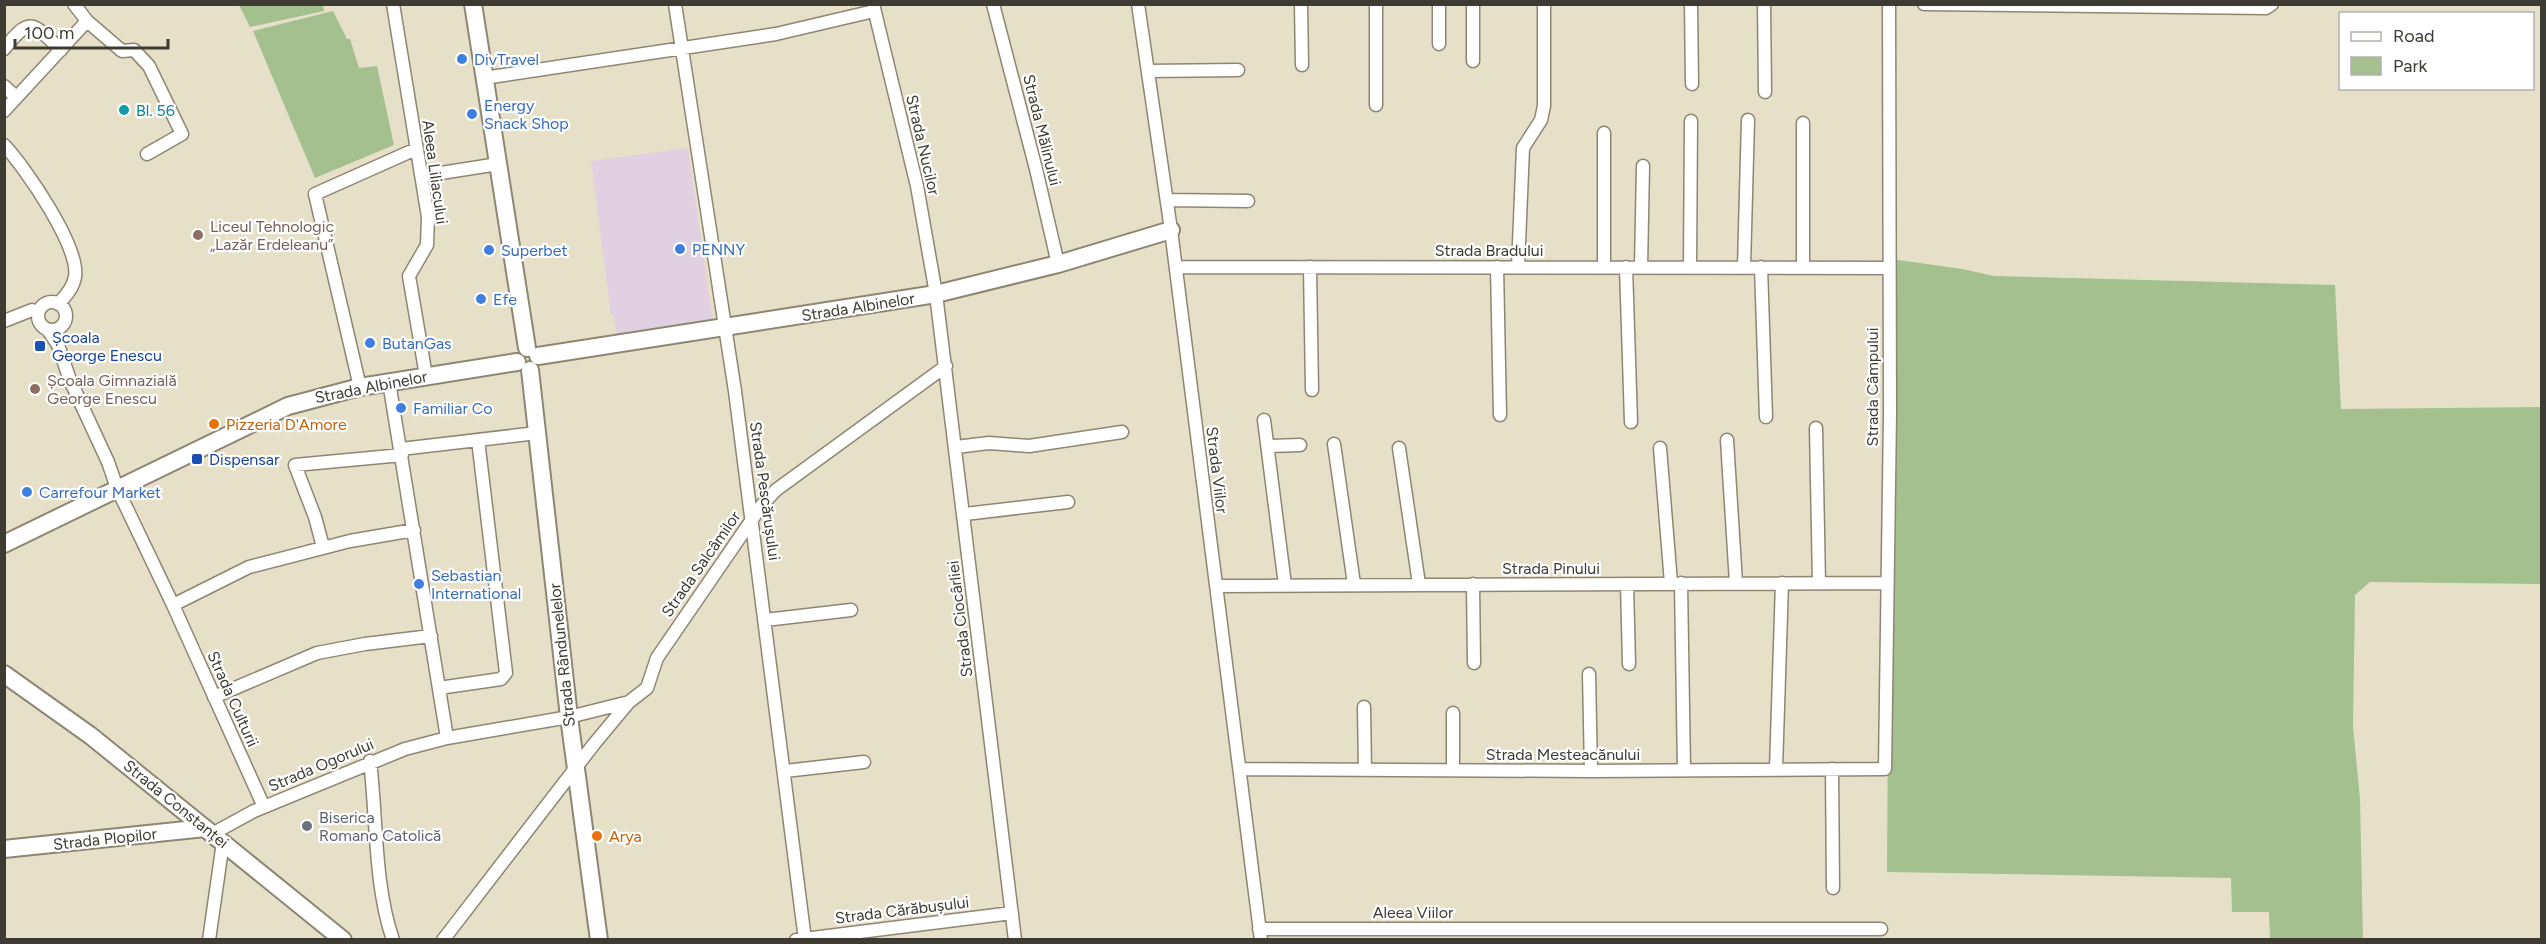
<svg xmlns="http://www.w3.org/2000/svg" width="2546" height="944" viewBox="0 0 2546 944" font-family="Figtree,sans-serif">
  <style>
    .commercial { fill: #e1d0e1 }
    .green { fill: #a4c08e }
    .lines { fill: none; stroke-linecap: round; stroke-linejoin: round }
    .street-casing { stroke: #8d8672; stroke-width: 15 }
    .secondary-casing { stroke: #8d8672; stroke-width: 20 }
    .street { stroke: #fff; stroke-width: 12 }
    .secondary { stroke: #fff; stroke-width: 16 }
    .shop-dot { fill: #3f7fe0; stroke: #fff; stroke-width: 2 }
    .culture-dot { fill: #0f9aa8; stroke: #fff; stroke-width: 2 }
    .education-dot { fill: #8d6e63; stroke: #fff; stroke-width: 2 }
    .transit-dot { fill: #1a4fb4; stroke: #fff; stroke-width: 2 }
    .food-dot { fill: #e8710a; stroke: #fff; stroke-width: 2 }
    .worship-dot { fill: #6b7280; stroke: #fff; stroke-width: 2 }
    .labels { text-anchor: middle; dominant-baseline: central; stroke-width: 4.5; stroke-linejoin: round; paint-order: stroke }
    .shop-label { font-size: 16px; fill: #366cbe; stroke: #fff; text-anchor: start }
    .culture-label { font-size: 16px; fill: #0d838f; stroke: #fff; text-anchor: start }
    .street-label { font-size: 16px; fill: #3d3b32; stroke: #fff }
    .education-label { font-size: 16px; fill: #785e54; stroke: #fff; text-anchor: start }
    .transit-label { font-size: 16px; fill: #164399; stroke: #fff; text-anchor: start }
    .food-label { font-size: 16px; fill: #c56008; stroke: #fff; text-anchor: start }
    .worship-label { font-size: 16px; fill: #5b616d; stroke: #fff; text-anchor: start }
  </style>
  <rect width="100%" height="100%" fill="#e7e0c9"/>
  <!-- commercial -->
  <path class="commercial" d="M 688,148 L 713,323 L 617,336 L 614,315 L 611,315 L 591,161 Z"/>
  <!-- green -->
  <path class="green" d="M 239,5 L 323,5 L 324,11 L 250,27 Z
    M 333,11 L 347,39 L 350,39 L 359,68 L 377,66 L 394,145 L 315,178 L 253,31 Z
    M 1891,259 L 1962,269 L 1994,276 L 2335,285 L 2341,409 L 2541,407 L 2541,584 L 2370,582 L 2355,595 L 2353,726 L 2360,799 L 2363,939 L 2270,939 L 2269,912 L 2232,912 L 2231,878 L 1887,872 Z"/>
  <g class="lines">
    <!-- street casing -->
    <g class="street-casing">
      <path id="street" d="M 74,4 L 87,21 L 122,51 L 134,50 L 149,66 L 182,134 L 147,154
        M 393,4 L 428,217 L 427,245 L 409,276 L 426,376
        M 675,4 L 735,391 L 805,940
        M 873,4 L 917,186 L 936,294 L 1015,940
        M 993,4 L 1036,169 L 1058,264
        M 1138,4 L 1171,230 L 1261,940
        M 1301,4 L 1302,65
        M 1439,4 L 1439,44
        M 1473,4 L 1473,61
        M 1691,4 L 1692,84
        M 1764,4 L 1765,92
        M 1924,4 L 2266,8 L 2272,4
        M 4,49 C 31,15 32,23 61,50
        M 1148,71 L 1238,70
        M 484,78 L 776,34 L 874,11
        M 4,86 L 16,97
        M 1376,105 L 1376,4
        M 4,111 L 87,21
        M 4,145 C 25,167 80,247 75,277 C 73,288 66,296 58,304
        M 422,176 L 498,164
        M 1167,200 L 1248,201
        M 1176,267 L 1889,268
        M 1310,267 L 1312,390
        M 1497,267 L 1500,415
        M 1518,267 L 1523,148 L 1541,120 L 1544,106 L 1544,4
        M 1604,267 L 1604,133
        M 1626,267 L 1631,422
        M 1641,267 L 1643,166
        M 1690,267 L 1691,121
        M 1744,267 L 1748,120
        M 1761,267 L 1766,417
        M 1803,268 L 1803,123
        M38 316a14 14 0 1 1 28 0a14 14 0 1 1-28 0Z
        M 4,321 L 32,310 L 38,313
        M 48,330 L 58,345 L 70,380 L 108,462 L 117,488 L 173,605 L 264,807
        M 389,382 L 447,738
        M 360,387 L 315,194 L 416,149
        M 1264,420 L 1285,585
        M 1816,428 L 1819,583
        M 1727,440 L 1736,583
        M 1334,444 L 1354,584
        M 1268,446 L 1300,445
        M 956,447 L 989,443 L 1029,446 L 1122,432
        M 1399,448 L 1419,584
        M 1660,448 L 1671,583
        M 401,449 L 537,433
        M 965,514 L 1068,502
        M 323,547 L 315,517 L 295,465 L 402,455
        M 1681,583 L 1684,770
        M 1473,584 L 1474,663
        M 1627,584 L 1629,664
        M 1216,586 L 1886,583
        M 173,605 L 249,567 L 350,541 L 414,530
        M 765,620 L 851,610
        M 1589,674 L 1591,771
        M 439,688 L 501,679 L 506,673 L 478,440
        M 214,697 L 317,653 L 365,644 L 431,636
        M 1364,707 L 1365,770
        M 1453,713 L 1453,770
        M 370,761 C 377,819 374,885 393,940
        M 1240,769 L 1591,771 L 1885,769 L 1890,413 L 1889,4
        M 1776,769 L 1782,583
        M 1832,769 L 1833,888
        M 785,771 L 864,762
        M 212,834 L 254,811 L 405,749 L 447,738 L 569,717 L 629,702
        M 1259,929 L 1881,929
        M 209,940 L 223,842
        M 443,940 L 594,744 L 629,702 L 647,688 L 657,658 L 762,505 L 776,490 L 946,366
        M 796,940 L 1012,913"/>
    </g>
    <!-- secondary casing -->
    <g class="secondary-casing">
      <path id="secondary" d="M 473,4 L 527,348
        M 538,356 L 936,294 L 1058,264 L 1171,230
        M 530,370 L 569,717 L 599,940
        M 4,544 L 288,406 L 360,387 L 517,362
        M 4,674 L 91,736 L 343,940
        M 4,849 L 205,828"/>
    </g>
    <!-- street -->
    <use href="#street" class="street"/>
    <!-- secondary -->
    <use href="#secondary" class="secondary"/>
  </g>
  <!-- markers -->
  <g class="shop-dot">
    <circle cx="462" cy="59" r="6"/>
    <circle cx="472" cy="114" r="6"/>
    <circle cx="680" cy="249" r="6"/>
    <circle cx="489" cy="250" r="6"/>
    <circle cx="481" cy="299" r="6"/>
    <circle cx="370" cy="343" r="6"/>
    <circle cx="401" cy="408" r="6"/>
    <circle cx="27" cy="492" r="6"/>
    <circle cx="419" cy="584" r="6"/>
  </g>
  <circle class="culture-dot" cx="124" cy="110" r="6"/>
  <g class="education-dot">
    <circle cx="198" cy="235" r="6"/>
    <circle cx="35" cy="389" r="6"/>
  </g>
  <g class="transit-dot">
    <rect x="34" y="340" width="12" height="12" rx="3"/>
    <rect x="191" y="453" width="12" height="12" rx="3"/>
  </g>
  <g class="food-dot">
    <circle cx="214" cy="424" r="6"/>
    <circle cx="597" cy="836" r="6"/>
  </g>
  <circle class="worship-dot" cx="307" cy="826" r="6"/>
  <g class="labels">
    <!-- shop labels -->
    <g class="shop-label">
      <text x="474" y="59">DivTravel</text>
      <text x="484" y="105">Energy<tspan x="484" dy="18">Snack Shop</tspan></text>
      <text x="692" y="249">PENNY</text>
      <text x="501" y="250">Superbet</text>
      <text x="493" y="299">Efe</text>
      <text x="382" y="343">ButanGas</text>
      <text x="413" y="408">Familiar Co</text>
      <text x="39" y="492">Carrefour Market</text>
      <text x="431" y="575">Sebastian<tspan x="431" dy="18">International</tspan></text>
    </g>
    <!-- culture labels -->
    <g class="culture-label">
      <text x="136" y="110">Bl. 56</text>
    </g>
    <!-- street labels -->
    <g class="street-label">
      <text transform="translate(1042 130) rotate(76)">Strada Mălinului</text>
      <text transform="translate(923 145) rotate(77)">Strada Nucilor</text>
      <text transform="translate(435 172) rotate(82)">Aleea Liliacului</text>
      <text x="1489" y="250">Strada Bradului</text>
      <text transform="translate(858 307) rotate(-9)">Strada Albinelor</text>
      <text transform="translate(371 387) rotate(-11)">Strada Albinelor</text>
      <text transform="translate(1872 387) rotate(-90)">Strada Câmpului</text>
      <text transform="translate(1217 470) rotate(83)">Strada Viilor</text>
      <text transform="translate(765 491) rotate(82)">Strada Pescărușului</text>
      <text transform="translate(701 564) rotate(-55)">Strada Salcâmilor</text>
      <text x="1551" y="568">Strada Pinului</text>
      <text transform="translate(960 619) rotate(-97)">Strada Ciocârliei</text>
      <text transform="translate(562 655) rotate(-96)">Strada Rândunelelor</text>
      <text transform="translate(233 699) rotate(66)">Strada Culturii</text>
      <text x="1563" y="754">Strada Mesteacănului</text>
      <text transform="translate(321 765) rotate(-23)">Strada Ogorului</text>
      <text transform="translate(176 804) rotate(39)">Strada Constanței</text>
      <text transform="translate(105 839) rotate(-6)">Strada Plopilor</text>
      <text transform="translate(902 910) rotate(-7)">Strada Cărăbușului</text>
      <text x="1413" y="912">Aleea Viilor</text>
    </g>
    <!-- education labels -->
    <g class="education-label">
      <text x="210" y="226">Liceul Tehnologic<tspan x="210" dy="18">„Lazăr Erdeleanu”</tspan></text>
      <text x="47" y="380">Școala Gimnazială<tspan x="47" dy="18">George Enescu</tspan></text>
    </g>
    <!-- transit labels -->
    <g class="transit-label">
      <text x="52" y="337">Școala<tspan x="52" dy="18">George Enescu</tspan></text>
      <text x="209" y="459">Dispensar</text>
    </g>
    <!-- food labels -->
    <g class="food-label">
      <text x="226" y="424">Pizzeria D'Amore</text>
      <text x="609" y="836">Arya</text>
    </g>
    <!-- worship labels -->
    <g class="worship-label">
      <text x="319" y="817">Biserica<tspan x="319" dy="18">Romano Catolică</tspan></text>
    </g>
  </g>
  <!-- border -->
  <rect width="2546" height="944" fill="none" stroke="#3d3b32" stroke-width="12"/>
  <!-- legend -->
  <rect x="2339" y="12" width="195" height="78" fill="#ffffff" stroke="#b1b1ad" stroke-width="1.5"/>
  <rect x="2351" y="32" width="30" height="9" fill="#ffffff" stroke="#b1b1ad" stroke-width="1.5"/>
  <text x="2393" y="42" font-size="18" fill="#3d3b32">Road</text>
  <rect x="2351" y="57" width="30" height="18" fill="#a4c08e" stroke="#b1b1ad" stroke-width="1.5"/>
  <text x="2393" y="72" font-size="18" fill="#3d3b32">Park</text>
  <!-- scale -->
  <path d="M15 39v9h153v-9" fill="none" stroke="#3d3b32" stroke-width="3"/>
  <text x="24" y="39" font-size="18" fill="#3d3b32" stroke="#ffffff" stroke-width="4.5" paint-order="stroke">100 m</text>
</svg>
